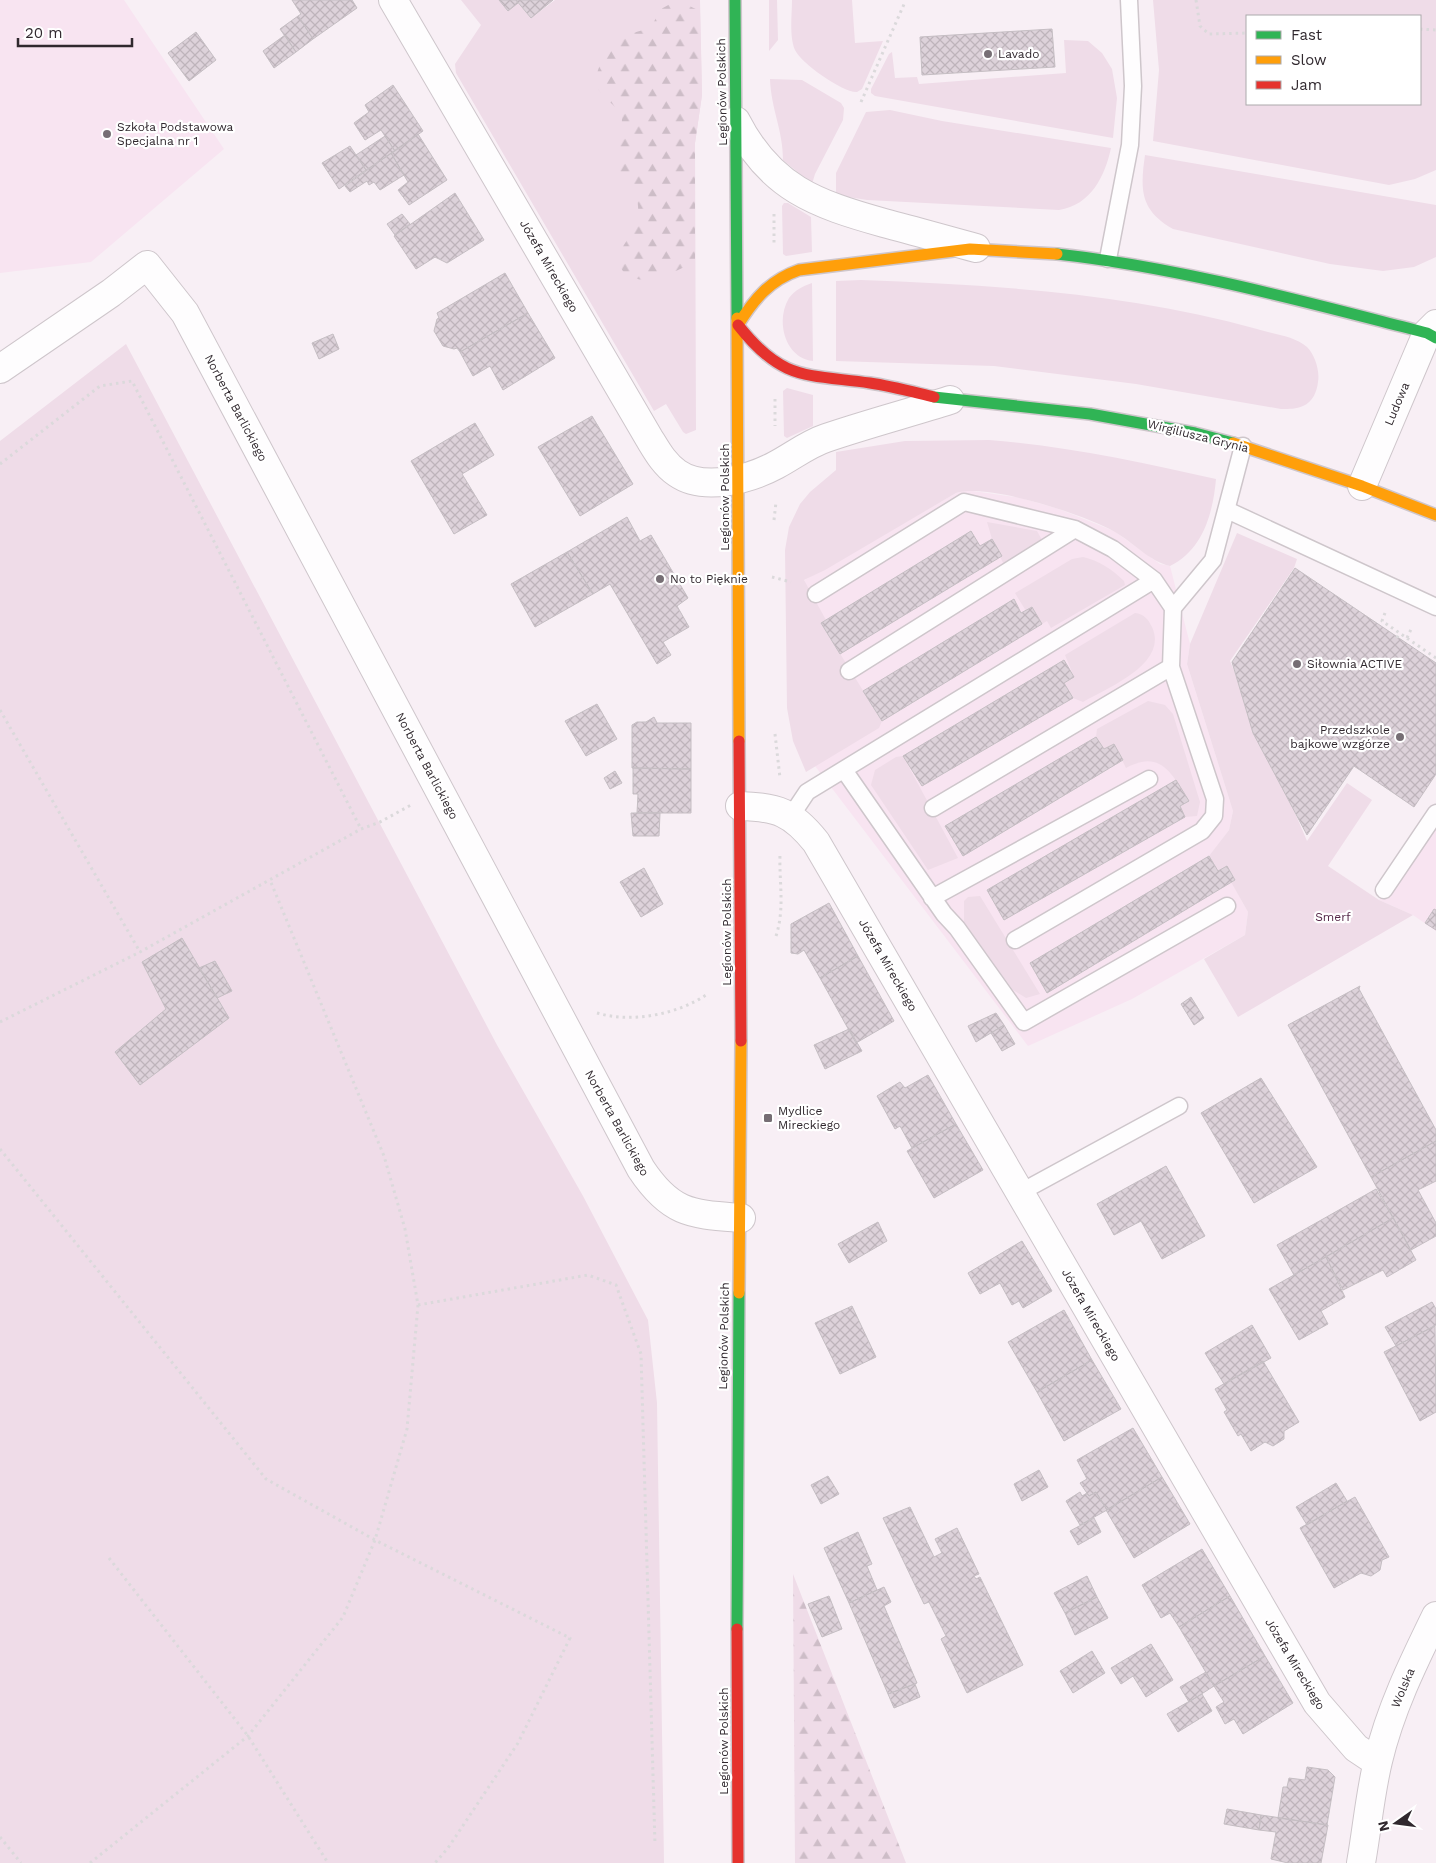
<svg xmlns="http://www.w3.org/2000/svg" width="1436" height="1863" viewBox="0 0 1436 1863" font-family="'Work Sans',sans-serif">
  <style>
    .built { fill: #f8e4f1 }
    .green { fill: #efdce8; fill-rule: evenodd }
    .forest { fill: url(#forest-firs) }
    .building { fill: url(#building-cross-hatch); stroke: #c5bec3 }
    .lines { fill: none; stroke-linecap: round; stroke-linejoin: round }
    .lane-casing { stroke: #cec6cb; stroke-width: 19 }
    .street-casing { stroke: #cec6cb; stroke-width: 30 }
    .fast-casing { stroke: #cec6cb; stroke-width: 14 }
    .slow-casing { stroke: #cec6cb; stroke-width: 14 }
    .jam-casing { stroke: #cec6cb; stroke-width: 14 }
    .path { stroke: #dbd9db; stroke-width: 3; stroke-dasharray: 2.5 4; stroke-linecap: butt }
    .lane { stroke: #fefdfe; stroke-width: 16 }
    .street { stroke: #fefdfe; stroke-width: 28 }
    .fast { stroke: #30b455; stroke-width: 11 }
    .slow { stroke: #ff9f0a; stroke-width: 11 }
    .jam { stroke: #e5322d; stroke-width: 11 }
    .poi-dot { fill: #766e74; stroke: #fff; stroke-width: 2 }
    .labels { text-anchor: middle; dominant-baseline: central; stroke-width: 4.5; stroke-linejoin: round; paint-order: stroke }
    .poi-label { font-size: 12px; fill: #30282e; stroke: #fff; text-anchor: start }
    .street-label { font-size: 12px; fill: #30282e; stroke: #fff }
    .park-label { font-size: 12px; fill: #562849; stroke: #fff }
  </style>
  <defs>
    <pattern id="forest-firs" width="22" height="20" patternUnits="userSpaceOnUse" patternTransform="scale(1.25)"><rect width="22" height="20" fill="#efdce8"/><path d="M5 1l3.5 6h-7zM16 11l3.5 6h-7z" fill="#cdbdc7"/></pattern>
    <pattern id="building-cross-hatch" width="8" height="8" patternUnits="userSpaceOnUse" patternTransform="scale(1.25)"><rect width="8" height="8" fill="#ddd2da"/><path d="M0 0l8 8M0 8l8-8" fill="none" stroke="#beb4bb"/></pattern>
  </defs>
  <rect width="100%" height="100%" fill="#f8eff5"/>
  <!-- built -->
  <path class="built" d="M 0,0 L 124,0 L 224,149 L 91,262 L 0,273 Z
    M 966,490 L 1021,498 L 1059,509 L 1114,531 L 1160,564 L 1170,566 L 1190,644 L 1187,664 L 1233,811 L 1229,830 L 1209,857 L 1227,866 L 1235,880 L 1232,883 L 1248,912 L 1245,935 L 1132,999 L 1028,1046 L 815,766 L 800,689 L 803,581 L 956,493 Z
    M 1436,818 L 1436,931 L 1413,915 L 1379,900 Z"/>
  <!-- green -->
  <path class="green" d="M 461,0 L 499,0 L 508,11 L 518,3 L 531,18 L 555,0 L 700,0 L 702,95 L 695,143 L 696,430 L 686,434 L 683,432 L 666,404 L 654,411 L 456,73 L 455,64 L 481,25 Z
    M 769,0 L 777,0 L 778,40 L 769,51 Z
    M 792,0 L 852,0 L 855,43 L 883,41 L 862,89 L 857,92 C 843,93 801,63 795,50 C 789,36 792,15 792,0 Z
    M 1153,0 L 1436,0 L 1436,170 L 1415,179 L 1389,185 L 1153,141 L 1159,70 ZM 1420,16 L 1420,104 L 1247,104 L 1247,16 Z
    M 1064,40 L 1088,41 L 1102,53 L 1112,69 L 1117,98 L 1113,138 L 875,96 L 871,93 L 871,89 L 889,54 L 892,52 L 895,78 L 917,77 L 919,84 L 1066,73 Z
    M 770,79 L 802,80 L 841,103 L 844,108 L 843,120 L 815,174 L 812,184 L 783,160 C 783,130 771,109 770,79 Z
    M 890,110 L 942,121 L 1111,148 C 1105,176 1091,205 1059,210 L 867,200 L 836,195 L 836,173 L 866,112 Z
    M 1145,155 L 1436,205 L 1436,257 L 1414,267 L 1383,271 L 1330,264 L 1173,229 C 1140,210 1140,190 1145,155 Z
    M 784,203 L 788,203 L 811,217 L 812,252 L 786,256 L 783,254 L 782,206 Z
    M 861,280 C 993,285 1129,293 1257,329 C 1272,334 1295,336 1307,347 C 1315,355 1320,371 1318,382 C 1317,391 1313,402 1303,406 C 1296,409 1290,409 1281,409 L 1136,384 L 994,366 L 836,361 L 836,281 Z
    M 812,283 L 813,361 C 785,358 775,321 789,298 C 795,290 803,286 812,283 Z
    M 126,344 L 497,1045 L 583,1196 L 648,1320 L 657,1403 L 664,1863 L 0,1863 L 0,441 Z
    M 787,388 L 813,395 L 813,426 L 787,438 L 784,436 L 783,391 Z
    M 989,440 C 1067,446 1140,462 1216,479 C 1213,513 1203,550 1170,566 C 1149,561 1134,543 1115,532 C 1086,515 988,483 956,493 L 825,570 L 804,580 L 826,620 L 821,623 L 882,721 L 879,728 L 806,772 L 793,741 L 787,708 L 785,550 L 789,527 L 800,504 L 810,492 L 836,470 L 836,452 L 905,441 Z
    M 987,522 L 1037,531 L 1042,540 L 1004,565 L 992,539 Z
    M 1237,533 L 1297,559 L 1294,568 L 1230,661 L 1307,841 L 1347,783 L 1372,800 L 1328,866 L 1379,900 L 1413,915 L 1238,1017 L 1204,959 L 1245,935 L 1248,912 L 1231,882 L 1235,880 L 1227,866 L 1218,871 L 1209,856 L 1229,830 L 1233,811 L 1187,664 L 1190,644 Z
    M 1083,557 C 1098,560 1113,570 1124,581 L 1125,585 L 1051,628 L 1047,621 L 1042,624 L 1032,607 L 1026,611 L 1015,593 L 1072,559 Z
    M 1135,613 C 1144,614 1148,619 1152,627 C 1169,664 1107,688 1083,702 L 1073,698 L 1064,683 L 1074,677 L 1065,655 Z
    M 1148,701 L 1165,705 L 1173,714 L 1200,802 L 1197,816 L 1185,817 L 1180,806 L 1189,801 C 1172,774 1161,749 1126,768 L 1114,744 L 1104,749 L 1096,737 L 1097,729 Z
    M 903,756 L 958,858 L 928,870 L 871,785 L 875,770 L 896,757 Z
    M 980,896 L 1040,994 L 1026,998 L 1013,990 L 964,922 L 964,901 L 968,897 Z"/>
  <!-- forest -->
  <path class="forest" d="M 672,3 L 683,3 L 700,11 L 702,95 L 695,143 L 695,262 C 675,271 648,288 627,275 C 620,270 618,262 620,254 C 627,232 640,238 638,206 C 638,191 619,180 617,166 C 615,147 623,131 622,113 C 601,93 586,88 604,58 C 611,48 613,41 625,36 C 633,32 643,31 651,27 L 661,9 Z
    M 793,1574 L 906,1863 L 795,1863 Z"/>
  <!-- building -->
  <path class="building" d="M 292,0 L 352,0 L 357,8 L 313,39 L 298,16 L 301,14 Z
    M 499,0 L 516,0 L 518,3 L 508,11 Z
    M 516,0 L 553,0 L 531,18 Z
    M 298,16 L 313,39 L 296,52 L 280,29 Z
    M 1052,29 L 1055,67 L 922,75 L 920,37 Z
    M 196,32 L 216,60 L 189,81 L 168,53 Z
    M 285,35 L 296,52 L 274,68 L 263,51 Z
    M 393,85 L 423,131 L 395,151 L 381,130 L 365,140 L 354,123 L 369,112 L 365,105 Z
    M 418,134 L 447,180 L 409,205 L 398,190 L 408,182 L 391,153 Z
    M 385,136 L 395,151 L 366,170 L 356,155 Z
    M 350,146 L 366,170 L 339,189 L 322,163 Z
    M 391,153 L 404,175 L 380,190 L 374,182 L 369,185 L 367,181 L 350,192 L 345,186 Z
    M 455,193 L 484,240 L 447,263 L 435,257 L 416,269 L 394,236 Z
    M 402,214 L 410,224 L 395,235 L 387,224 Z
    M 505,273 L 528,313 L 460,352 L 457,348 L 454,349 L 443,346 L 434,331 L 437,319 L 439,318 L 437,313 Z
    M 528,313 L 555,358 L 503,390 L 490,366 L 473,376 L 460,352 Z
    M 333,334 L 339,349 L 319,359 L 312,343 Z
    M 592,416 L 633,484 L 580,516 L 538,447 Z
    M 475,423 L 494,455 L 462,474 L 487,515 L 454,534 L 411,461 Z
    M 627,517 L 640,541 L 651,535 L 688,598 L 677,606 L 689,627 L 663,642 L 671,655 L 657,664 L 610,584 L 593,594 L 567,552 Z
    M 971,531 L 980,546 L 992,539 L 1002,556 L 840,654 L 821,623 Z
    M 567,552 L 593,594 L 535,627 L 511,584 Z
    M 1295,568 L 1436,663 L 1436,774 L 1414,807 L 1354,766 L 1307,835 L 1253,733 L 1232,662 Z
    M 1014,599 L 1021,613 L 1032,607 L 1042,624 L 882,721 L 863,691 Z
    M 1064,660 L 1074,677 L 1064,683 L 1073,698 L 922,786 L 903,756 Z
    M 597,704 L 617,739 L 586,756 L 565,721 Z
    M 654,717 L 657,723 L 691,723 L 691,769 L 632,768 L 632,725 L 637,722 L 646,722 Z
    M 1096,737 L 1104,749 L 1114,744 L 1123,760 L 963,856 L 945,826 Z
    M 633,768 L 691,769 L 691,813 L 637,813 L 638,794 L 633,794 Z
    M 615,771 L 622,783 L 610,789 L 604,778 Z
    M 1176,780 L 1189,801 L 1180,806 L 1185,817 L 1004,920 L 987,890 Z
    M 631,813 L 660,813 L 659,836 L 633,836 Z
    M 1209,856 L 1218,871 L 1227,866 L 1235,880 L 1047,993 L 1030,963 Z
    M 644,868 L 663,904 L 641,917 L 620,882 Z
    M 829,903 L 858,956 L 820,978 L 804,950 L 798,954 L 791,953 L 791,924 Z
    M 1434,909 L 1436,910 L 1436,930 L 1425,923 Z
    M 182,938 L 229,1018 L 140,1085 L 115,1052 L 166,1009 L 142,962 Z
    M 858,956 L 894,1021 L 856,1043 L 820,978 Z
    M 215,961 L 232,991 L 217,998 L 199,968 Z
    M 1360,986 L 1359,989 L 1436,1130 L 1436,1141 L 1371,1177 L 1288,1025 Z
    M 1191,997 L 1204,1018 L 1194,1025 L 1181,1004 Z
    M 996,1013 L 1004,1025 L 976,1042 L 968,1026 Z
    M 1004,1025 L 1015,1044 L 1002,1051 L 991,1033 Z
    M 849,1029 L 862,1051 L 825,1069 L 814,1045 Z
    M 928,1075 L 956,1124 L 912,1148 L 900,1126 L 895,1129 L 877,1096 L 900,1082 L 905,1088 Z
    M 1261,1078 L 1317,1167 L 1254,1203 L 1201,1113 Z
    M 956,1124 L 983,1170 L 934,1198 L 907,1151 Z
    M 1436,1141 L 1436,1181 L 1418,1190 L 1436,1223 L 1436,1236 L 1411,1250 L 1371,1177 Z
    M 1166,1166 L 1205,1236 L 1162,1259 L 1141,1221 L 1114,1235 L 1097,1204 Z
    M 1376,1189 L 1393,1218 L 1294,1275 L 1277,1245 Z
    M 1393,1218 L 1416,1260 L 1387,1277 L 1383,1270 L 1343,1290 L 1326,1257 Z
    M 878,1222 L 887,1241 L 849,1263 L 838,1244 Z
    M 1022,1241 L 1052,1291 L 1023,1308 L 1019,1301 L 1012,1305 L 1000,1283 L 980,1294 L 968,1273 Z
    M 1326,1257 L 1345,1297 L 1321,1311 L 1328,1324 L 1299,1340 L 1269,1289 Z
    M 1432,1302 L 1436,1309 L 1436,1325 L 1396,1346 L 1385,1327 Z
    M 852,1306 L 876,1357 L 840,1374 L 815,1323 Z
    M 1064,1310 L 1092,1360 L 1037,1392 L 1008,1342 Z
    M 1252,1325 L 1271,1358 L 1224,1384 L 1205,1353 Z
    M 1435,1326 L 1436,1412 L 1420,1421 L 1384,1352 Z
    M 1092,1360 L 1121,1409 L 1064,1441 L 1037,1392 Z
    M 1263,1361 L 1299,1422 L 1284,1431 L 1284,1439 L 1273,1446 L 1265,1442 L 1251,1451 L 1241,1434 L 1238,1436 L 1224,1412 L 1227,1410 L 1215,1389 Z
    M 1133,1428 L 1162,1477 L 1107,1510 L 1096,1492 L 1089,1496 L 1080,1483 L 1087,1479 L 1077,1460 Z
    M 1039,1470 L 1048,1487 L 1022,1501 L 1014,1484 Z
    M 828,1476 L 839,1494 L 821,1504 L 811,1485 Z
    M 1162,1477 L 1190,1524 L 1134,1558 L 1106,1510 Z
    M 1336,1483 L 1347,1501 L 1307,1525 L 1296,1507 Z
    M 1080,1492 L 1082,1496 L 1087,1493 L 1089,1496 L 1096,1492 L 1107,1510 L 1080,1525 L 1066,1501 Z
    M 1355,1497 L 1389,1557 L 1382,1560 L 1380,1570 L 1371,1576 L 1361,1573 L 1334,1588 L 1300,1528 Z
    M 910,1507 L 934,1557 L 942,1553 L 935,1539 L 957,1528 L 979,1574 L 974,1576 L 976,1579 L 980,1577 L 1023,1665 L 967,1693 L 941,1639 L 946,1636 L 929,1602 L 924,1604 L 883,1518 Z
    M 1094,1518 L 1101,1532 L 1078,1545 L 1070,1531 Z
    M 858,1532 L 872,1564 L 867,1566 L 877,1590 L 849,1603 L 824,1548 Z
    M 1202,1549 L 1230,1596 L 1179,1627 L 1170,1613 L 1161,1618 L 1142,1585 Z
    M 1087,1576 L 1097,1597 L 1065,1613 L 1054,1593 Z
    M 884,1587 L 891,1602 L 884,1606 L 917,1683 L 888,1694 L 849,1603 Z
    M 829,1596 L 842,1629 L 822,1637 L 808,1604 Z
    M 1230,1596 L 1265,1656 L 1214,1686 L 1179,1627 Z
    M 1097,1597 L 1108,1618 L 1075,1635 L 1065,1613 Z
    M 1151,1644 L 1173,1680 L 1146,1697 L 1133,1676 L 1121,1684 L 1111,1668 Z
    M 1092,1651 L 1105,1673 L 1073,1693 L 1060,1671 Z
    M 1265,1656 L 1293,1703 L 1243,1734 L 1234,1719 L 1225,1724 L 1216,1707 L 1224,1702 L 1214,1686 Z
    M 1206,1672 L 1214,1686 L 1189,1702 L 1180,1687 Z
    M 915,1684 L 920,1697 L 894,1708 L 888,1694 Z
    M 1202,1694 L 1212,1711 L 1178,1732 L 1167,1714 Z
    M 1307,1767 L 1328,1770 L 1335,1777 L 1327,1825 L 1278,1818 L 1283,1787 L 1287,1787 L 1289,1778 L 1305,1780 Z
    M 1227,1809 L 1261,1815 L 1259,1830 L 1224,1824 Z
    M 1261,1815 L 1328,1825 L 1321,1863 L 1288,1863 L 1271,1859 L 1276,1832 L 1259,1830 Z"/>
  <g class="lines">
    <!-- lane casing -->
    <g class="lane-casing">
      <path id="lane" d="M 1108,259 L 1130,145 L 1133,86 L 1129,0
        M 1227,510 L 1436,607
        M 816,594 L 964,502 L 1075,529 L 1113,549 L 1154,580 L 1173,608 L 1171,667 L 1215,799 L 1214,816 L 1202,831 L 1015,940
        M 1173,608 L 1213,560 L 1243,446
        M 849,671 L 1075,529
        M 844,770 L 944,914 L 957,928 L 1024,1022 L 1227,906
        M 933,808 L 1171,667
        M 791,816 L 807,792 L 1154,580
        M 1384,890 L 1436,813
        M 932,898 L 1149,779
        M 1021,1192 L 1179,1106"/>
    </g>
    <!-- street casing -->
    <g class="street-casing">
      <path id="street" d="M 393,0 L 649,438 C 657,451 664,464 677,473 C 704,492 750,479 776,465 C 793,456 808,444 826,438 C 867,424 909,413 950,400
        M 736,121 C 770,188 816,204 884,223 C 915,231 946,240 976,248
        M 0,369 L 111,293 L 147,265 L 185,313 L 641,1169 C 671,1214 691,1214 741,1218
        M 1362,486 L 1427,333 L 1436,324
        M 740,806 C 777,807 792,812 816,842 L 1317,1703 L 1356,1748 L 1377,1762
        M 1361,1863 C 1367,1829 1370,1794 1378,1761 C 1390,1710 1413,1663 1436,1616"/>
    </g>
    <!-- fast casing -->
    <g class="fast-casing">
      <path id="fast" d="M 735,0 L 737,318
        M 1057,254 C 1183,268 1305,302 1427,333 L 1436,338
        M 934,397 L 1090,414 L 1195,433 L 1233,443
        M 737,1629 L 739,1293"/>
    </g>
    <!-- slow casing -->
    <g class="slow-casing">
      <path id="slow" d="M 737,318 L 739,741
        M 738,325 C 754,299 770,280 799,270 L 970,249 L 1057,254
        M 1233,443 L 1362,486 L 1436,515
        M 739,1293 L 741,1041"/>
    </g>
    <!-- jam casing -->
    <g class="jam-casing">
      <path id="jam" d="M 738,325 C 782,381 805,374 870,383 C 891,386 913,392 934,397
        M 739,741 L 741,1041
        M 737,1629 L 738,1863"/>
    </g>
    <!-- path -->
    <path class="path" d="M 1196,0 L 1200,26 L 1209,34 L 1247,33
      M 1420,29 L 1436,30
      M 861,102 L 905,2
      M 774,214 L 774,243
      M 775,399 L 775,426
      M 0,464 L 100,386 L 132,381 L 361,829
      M 774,520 L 776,502
      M 772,577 L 791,582
      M 1385,613 L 1382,621 L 1436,658
      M 1397,638 L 1399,633
      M 1407,638 L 1412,627
      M 0,710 L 140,952
      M 775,734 L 780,778
      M 776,936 C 785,908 779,883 780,854
      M 597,1013 C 631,1023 676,1015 706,995
      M 0,1022 L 140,952 L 361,829 L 380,822 L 411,805
      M 0,1149 L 266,1479 L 375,1540 L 570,1638 L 518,1743 L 448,1848 L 435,1863
      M 418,1305 L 588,1275 L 616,1285 L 641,1354 L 655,1845
      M 109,1558 L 248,1736 L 328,1863
      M 0,1837 L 21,1863
      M 90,1863 L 248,1736 L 343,1617 L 375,1540 L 407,1429 L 418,1305 L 405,1229 L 384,1156 L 270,880"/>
    <!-- lane -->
    <use href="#lane" class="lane"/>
    <!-- street -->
    <use href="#street" class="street"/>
    <!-- fast -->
    <use href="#fast" class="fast"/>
    <!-- slow -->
    <use href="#slow" class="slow"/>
    <!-- jam -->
    <use href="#jam" class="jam"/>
  </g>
  <!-- markers -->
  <g class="poi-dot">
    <circle cx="988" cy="54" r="5"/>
    <circle cx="107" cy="134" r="5"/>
    <circle cx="660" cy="579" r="5"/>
    <circle cx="1297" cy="664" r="5"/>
    <circle cx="1400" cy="737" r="5"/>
    <rect x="763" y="1113" width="10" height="10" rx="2.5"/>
  </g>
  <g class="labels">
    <!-- poi labels -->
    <g class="poi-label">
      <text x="998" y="54">Lavado</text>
      <text x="117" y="127">Szkoła Podstawowa<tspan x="117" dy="14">Specjalna nr 1</tspan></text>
      <text x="670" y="579">No to Pięknie</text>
      <text x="1307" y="664">Siłownia ACTIVE</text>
      <text x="1390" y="730" text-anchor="end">Przedszkole<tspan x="1390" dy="14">bajkowe wzgórze</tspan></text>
      <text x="778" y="1111">Mydlice<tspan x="778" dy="14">Mireckiego</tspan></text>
    </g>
    <!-- street labels -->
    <g class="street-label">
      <text transform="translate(722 92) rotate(-91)">Legionów Polskich</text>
      <text transform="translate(549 266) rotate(60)">Józefa Mireckiego</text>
      <text transform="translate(1397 404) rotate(-67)">Ludowa</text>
      <text transform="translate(236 408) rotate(62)">Norberta Barlickiego</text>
      <text transform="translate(1198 436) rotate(14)">Wirgiliusza Grynia</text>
      <text transform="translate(725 497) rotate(-90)">Legionów Polskich</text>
      <text transform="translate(427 766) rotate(62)">Norberta Barlickiego</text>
      <text transform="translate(727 932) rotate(-90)">Legionów Polskich</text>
      <text transform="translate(888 965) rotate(60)">Józefa Mireckiego</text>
      <text transform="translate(617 1123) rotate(61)">Norberta Barlickiego</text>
      <text transform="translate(1091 1315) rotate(60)">Józefa Mireckiego</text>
      <text transform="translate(724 1336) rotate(-89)">Legionów Polskich</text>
      <text transform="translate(1295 1664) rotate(59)">Józefa Mireckiego</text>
      <text transform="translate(1403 1688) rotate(-67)">Wolska</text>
      <text transform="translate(724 1741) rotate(-90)">Legionów Polskich</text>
    </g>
    <!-- park labels -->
    <g class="park-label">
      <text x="1333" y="917">Smerf</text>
    </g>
  </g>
  <!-- legend -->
  <rect x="1246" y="15" width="175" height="90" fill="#ffffff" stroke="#aca9ab"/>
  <rect x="1256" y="31" width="25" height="8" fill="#30b455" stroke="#aca9ab"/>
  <text x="1291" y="40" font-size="15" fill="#30282e">Fast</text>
  <rect x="1256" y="56" width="25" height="8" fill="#ff9f0a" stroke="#aca9ab"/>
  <text x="1291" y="65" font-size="15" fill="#30282e">Slow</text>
  <rect x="1256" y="81" width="25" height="8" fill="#e5322d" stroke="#aca9ab"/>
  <text x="1291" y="90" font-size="15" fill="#30282e">Jam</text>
  <!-- north arrow -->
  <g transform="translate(1396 1823) rotate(256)" stroke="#ffffff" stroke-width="4" paint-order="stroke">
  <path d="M0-4L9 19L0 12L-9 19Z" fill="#30282e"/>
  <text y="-8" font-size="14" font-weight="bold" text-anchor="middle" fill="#30282e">N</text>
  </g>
  <!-- scale -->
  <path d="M18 38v8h114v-8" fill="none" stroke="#30282e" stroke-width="2.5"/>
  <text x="25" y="38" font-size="15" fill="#30282e" stroke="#ffffff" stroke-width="4" paint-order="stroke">20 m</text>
</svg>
